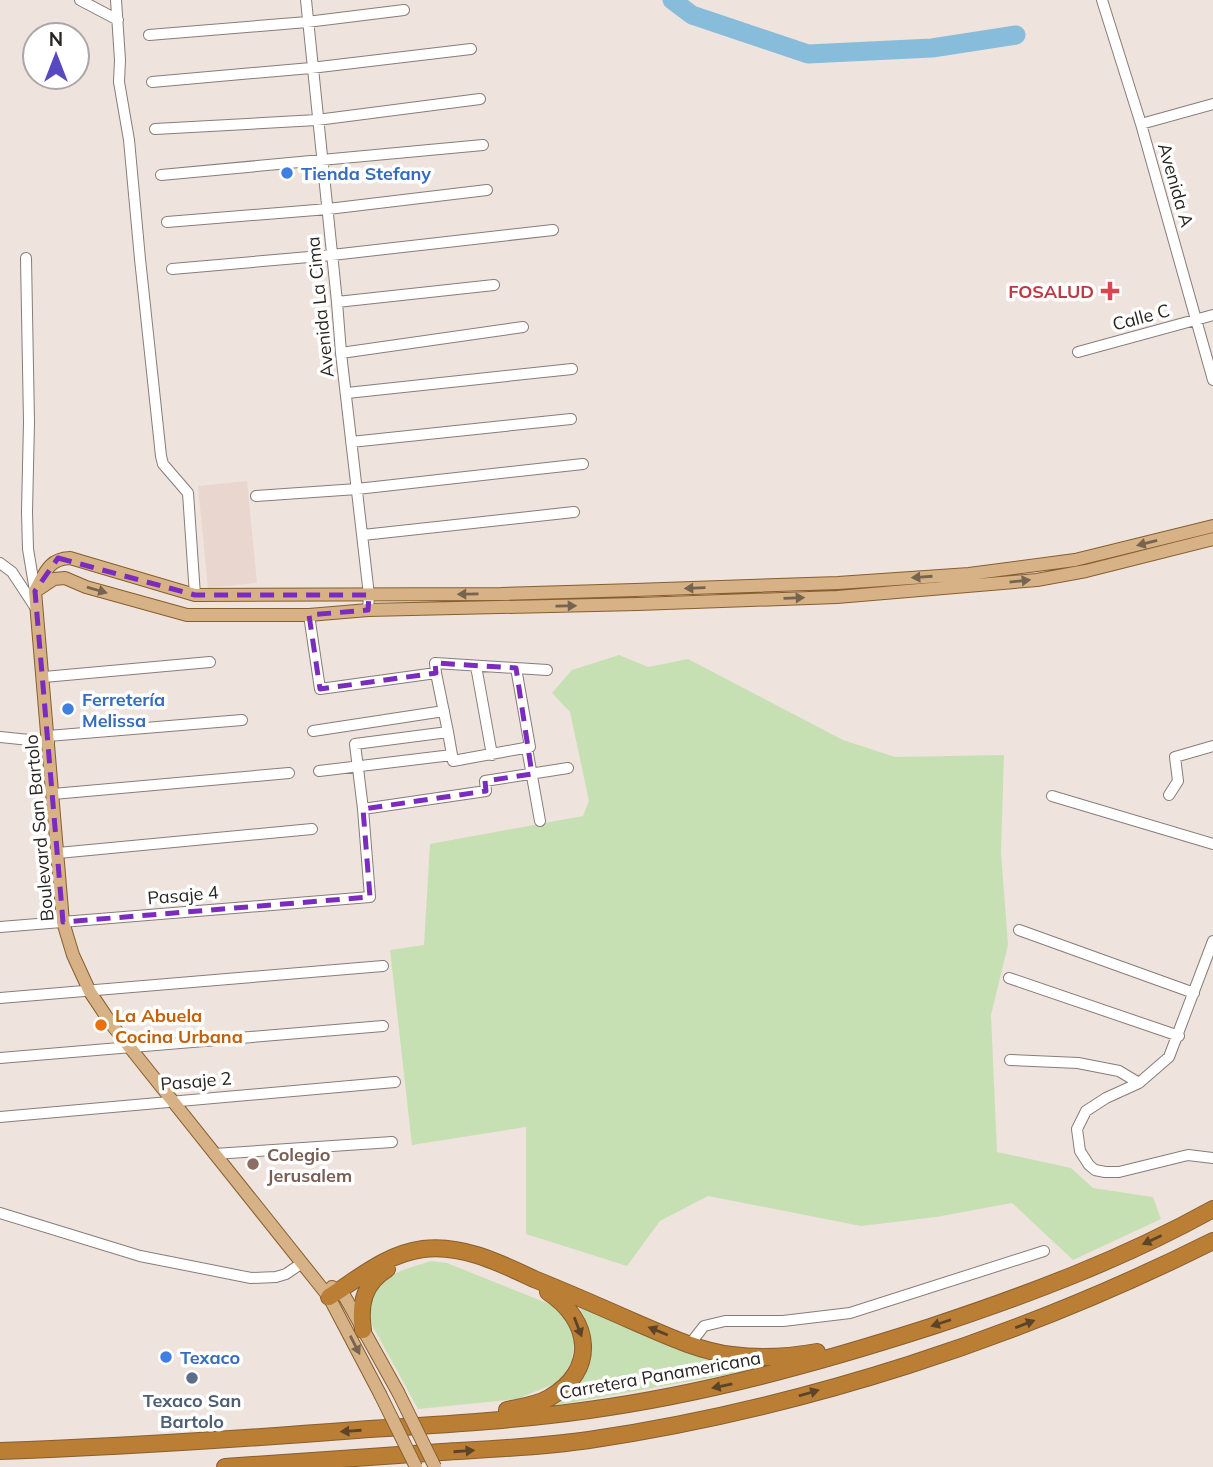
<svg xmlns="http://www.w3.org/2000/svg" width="1213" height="1467" viewBox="0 0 1213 1467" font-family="Mulish,sans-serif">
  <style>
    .built { fill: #e9d6ce }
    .green { fill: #c6e0b3 }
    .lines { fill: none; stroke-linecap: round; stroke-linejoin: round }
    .river { stroke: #87bcda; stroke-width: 19 }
    .minor-casing { stroke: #877d78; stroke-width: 12 }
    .major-casing { stroke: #875e2e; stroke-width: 14 }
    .highway-casing { stroke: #875e2e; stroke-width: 18 }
    .minor { stroke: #fff; stroke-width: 10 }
    .major { stroke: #d6b286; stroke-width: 12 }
    .highway { stroke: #ba7e35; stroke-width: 16 }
    .major-bridge-casing { stroke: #875e2e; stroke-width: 14; stroke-linecap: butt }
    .major-bridge { stroke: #d6b286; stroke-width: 12 }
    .oneway { fill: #76644f }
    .oneway2 { fill: #5b4429 }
    .marked { fill: none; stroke: #7b2cbf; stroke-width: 5; stroke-dasharray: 14 9; stroke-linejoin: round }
    .shop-dot { fill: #3f7fe0; stroke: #fff; stroke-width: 2.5 }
    .health-dot { fill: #e0444e; stroke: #fff; stroke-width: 2.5 }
    .food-dot { fill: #e8710a; stroke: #fff; stroke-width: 2.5 }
    .education-dot { fill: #8d6e63; stroke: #fff; stroke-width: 2.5 }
    .service-dot { fill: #5c6f8a; stroke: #fff; stroke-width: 2.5 }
    .labels { text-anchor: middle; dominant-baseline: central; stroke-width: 7; stroke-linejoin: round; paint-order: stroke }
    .shop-label { font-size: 18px; font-weight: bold; fill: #366cbe; stroke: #fff; text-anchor: start }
    .street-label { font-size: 18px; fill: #282422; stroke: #fff }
    .health-label { font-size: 18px; font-weight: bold; fill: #be3a42; stroke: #fff; text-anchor: end }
    .food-label { font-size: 18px; font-weight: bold; fill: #c56008; stroke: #fff; text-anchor: start }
    .education-label { font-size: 18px; font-weight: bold; fill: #785e54; stroke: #fff; text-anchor: start }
    .service-label { font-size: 18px; font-weight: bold; fill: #4e5e75; stroke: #fff }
  </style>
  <rect width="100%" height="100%" fill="#efe3de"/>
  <!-- built -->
  <path class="built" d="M 247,481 L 257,583 L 208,588 L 198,486 Z"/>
  <!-- green -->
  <path class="green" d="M 619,655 L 648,667 L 688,659 L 843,740 L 895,757 L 1004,755 L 1001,853 L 1008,945 L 991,1015 L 997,1152 L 1071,1168 L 1093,1188 L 1153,1197 L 1161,1219 L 1073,1260 L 1012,1203 L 936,1217 L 861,1226 L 708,1196 L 660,1221 L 627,1266 L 526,1234 L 526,1127 L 412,1145 L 390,950 L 424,945 L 430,844 L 583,816 L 589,801 L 570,712 L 552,693 L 572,670 Z
    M 431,1261 L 447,1263 L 557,1307 L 571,1325 L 574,1342 L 572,1360 L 561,1381 L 517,1399 L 418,1409 L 366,1314 C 379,1274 394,1273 431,1261 Z
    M 580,1308 C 646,1334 706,1358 777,1366 L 551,1406 C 562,1397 586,1366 590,1351 C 594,1337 585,1320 580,1308 Z"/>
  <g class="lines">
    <!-- river -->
    <path class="river" d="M 672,0 L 692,15 L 808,54 L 932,48 L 1016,35"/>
    <!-- minor casing -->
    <g class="minor-casing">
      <path id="minor" d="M 80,0 L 118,20
        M 116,0 L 120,60 L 119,82 L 129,140 L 140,259 L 161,456 L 163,464 L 188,493 L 195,595
        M 306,0 L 337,302 L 341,353 L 369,595 L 368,610
        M 1102,0 L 1141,124 L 1213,380
        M 149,35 L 307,22 L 404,10
        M 152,82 L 311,68 L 471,49
        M 1141,124 L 1213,104
        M 155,129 L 317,120 L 480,99
        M 161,175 L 483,145
        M 167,222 L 328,209 L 487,190
        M 26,258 L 29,422 L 27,512 L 28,549 L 35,591
        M 172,269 L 332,255 L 553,230
        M 337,302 L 494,285
        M 1078,352 L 1213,315
        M 341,353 L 523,327
        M 347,393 L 572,369
        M 351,442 L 571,419
        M 256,496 L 357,489 L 583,464
        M 363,535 L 574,512
        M 0,563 L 12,572 L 37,610
        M 476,666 L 492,755
        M 436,673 L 435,663 L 547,670
        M 44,677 L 210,662
        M 313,731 L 444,711
        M 48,736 L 242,720
        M 0,737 L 49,742
        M 527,748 L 540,821
        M 452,755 L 453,761 L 530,747 L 516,668
        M 319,771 L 452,755 L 448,732
        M 53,794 L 289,773
        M 1169,795 L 1178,781 L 1175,757 L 1213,746
        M 1052,796 L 1213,844
        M 363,809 L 486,791 L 485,781 L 568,768
        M 58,853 L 312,829
        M 0,927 L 370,897 L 363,809 L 355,744 L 448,732 L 436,673 L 320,689 L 309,615
        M 1019,930 L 1194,993
        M 1213,941 L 1169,1057 L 1139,1083 L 1106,1098 L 1086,1111 L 1077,1129 L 1080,1151 L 1089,1165 L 1095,1170 L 1105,1172 L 1119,1172 L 1188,1155 L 1213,1158
        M 1009,978 L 1179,1036
        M 0,998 L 383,966
        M 0,1058 L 383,1026
        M 1010,1060 L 1078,1063 L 1119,1071 L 1139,1083
        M 0,1117 L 395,1082
        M 214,1154 L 392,1142
        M 0,1213 L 140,1256 L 251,1278 L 276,1277 L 286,1274 L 302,1263
        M 690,1344 L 704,1326 L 725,1321 L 783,1321 L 850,1313 L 1044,1251"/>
    </g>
    <!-- major casing -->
    <g class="major-casing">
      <path id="major" d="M 39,589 L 54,579 L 65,578 L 86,587 L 187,615 L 309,615 L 368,610 L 638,604 L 837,597 L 1037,580 L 1086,571 L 1213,539
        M 35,591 C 45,573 48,559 70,558 L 195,595 L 501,594 L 635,590 L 838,583 L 969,574 L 1075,560 L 1213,526
        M 35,591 L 63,922 L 73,955 L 90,992 L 112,1025 L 329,1297 L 380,1394
        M 332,1287 L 345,1297 L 398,1392"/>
    </g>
    <!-- highway casing -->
    <g class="highway-casing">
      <path id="highway" d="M 329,1297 C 359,1278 386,1254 423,1249 C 462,1244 500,1263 534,1279 C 569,1293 603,1308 637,1323 C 667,1336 699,1351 732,1355 C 761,1359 789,1357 817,1352
        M 363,1330 C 359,1304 364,1283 387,1269
        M 507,1410 C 521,1407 537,1405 549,1398 C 598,1370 591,1320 548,1292
        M 0,1451 C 119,1447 238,1439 357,1430 C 434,1425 512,1421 589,1410 C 705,1394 818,1363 930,1327 C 1027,1295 1123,1259 1213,1209
        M 225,1467 C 297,1462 369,1457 442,1452 C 491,1449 541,1447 589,1440 C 804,1408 1019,1338 1213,1241"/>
    </g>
    <!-- minor -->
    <use href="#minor" class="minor"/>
    <!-- major -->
    <use href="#major" class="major"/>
    <!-- highway -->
    <use href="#highway" class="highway"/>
    <!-- major-bridge casing -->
    <g class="major-bridge-casing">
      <path id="major-bridge" d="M 398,1392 L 435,1467
        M 380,1394 L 416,1467"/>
    </g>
    <!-- major-bridge -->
    <use href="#major-bridge" class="major-bridge"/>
  </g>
  <!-- one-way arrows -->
  <defs><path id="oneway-solid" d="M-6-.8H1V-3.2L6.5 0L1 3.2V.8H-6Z" transform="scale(1.75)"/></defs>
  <g class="oneway">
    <use href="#oneway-solid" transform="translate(1147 543) rotate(166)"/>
    <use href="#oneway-solid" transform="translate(922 577) rotate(176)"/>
    <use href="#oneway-solid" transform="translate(1020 581) rotate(-6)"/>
    <use href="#oneway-solid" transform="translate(695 588) rotate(178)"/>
    <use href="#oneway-solid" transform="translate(97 590) rotate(16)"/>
    <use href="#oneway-solid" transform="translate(468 594) rotate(179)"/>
    <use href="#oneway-solid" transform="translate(794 598) rotate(-2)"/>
    <use href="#oneway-solid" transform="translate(566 606) rotate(-1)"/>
    <use href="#oneway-solid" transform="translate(355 1345) rotate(63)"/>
  </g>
  <g class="oneway2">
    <use href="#oneway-solid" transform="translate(1152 1240) rotate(155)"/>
    <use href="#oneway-solid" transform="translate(941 1323) rotate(162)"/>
    <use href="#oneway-solid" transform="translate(1025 1324) rotate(-21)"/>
    <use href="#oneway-solid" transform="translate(578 1327) rotate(69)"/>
    <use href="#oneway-solid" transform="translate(658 1331) rotate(-158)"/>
    <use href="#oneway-solid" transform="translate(722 1386) rotate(168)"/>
    <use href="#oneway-solid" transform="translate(809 1393) rotate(-16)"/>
    <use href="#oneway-solid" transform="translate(351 1431) rotate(176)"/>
    <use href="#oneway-solid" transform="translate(464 1451) rotate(-4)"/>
  </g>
  <!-- marked area -->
  <path class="marked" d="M 58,558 L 195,595 L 369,595 L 368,610 L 309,615 L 320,689 L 436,673 L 435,663 L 516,668 L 532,774 L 485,781 L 486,791 L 363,809 L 370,897 L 63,922 L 35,591 Z"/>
  <!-- markers -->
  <g class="shop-dot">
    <circle cx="287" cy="173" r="7"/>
    <circle cx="68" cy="709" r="7"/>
    <circle cx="166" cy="1357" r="7"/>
  </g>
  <path class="health-dot" d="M1106.5 280.5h7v7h7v7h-7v7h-7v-7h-7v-7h7z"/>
  <circle class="food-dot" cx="101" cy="1025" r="7"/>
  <circle class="education-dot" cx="253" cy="1164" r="7"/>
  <circle class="service-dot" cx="192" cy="1378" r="7"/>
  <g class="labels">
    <!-- shop labels -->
    <g class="shop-label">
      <text x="301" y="173">Tienda Stefany</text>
      <text x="82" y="699">Ferretería<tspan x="82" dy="21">Melissa</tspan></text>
      <text x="180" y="1357">Texaco</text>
    </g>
    <!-- street labels -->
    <g class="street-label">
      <text transform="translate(1176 185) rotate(74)">Avenida A</text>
      <text transform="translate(320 307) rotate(-96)">Avenida La Cima</text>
      <text transform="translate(1141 317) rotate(-15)">Calle C</text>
      <text transform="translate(39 828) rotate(-95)">Boulevard San Bartolo</text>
      <text transform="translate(183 895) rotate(-5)">Pasaje 4</text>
      <text transform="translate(196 1081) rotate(-5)">Pasaje 2</text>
      <text transform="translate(660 1375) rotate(-10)">Carretera Panamericana</text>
    </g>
    <!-- health labels -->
    <g class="health-label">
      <text x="1094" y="291">FOSALUD</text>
    </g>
    <!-- food labels -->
    <g class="food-label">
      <text x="115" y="1015">La Abuela<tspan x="115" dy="21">Cocina Urbana</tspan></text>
    </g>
    <!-- education labels -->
    <g class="education-label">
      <text x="267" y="1154">Colegio<tspan x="267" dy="21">Jerusalem</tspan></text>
    </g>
    <!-- service labels -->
    <g class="service-label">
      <text x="192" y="1400">Texaco San<tspan x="192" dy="21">Bartolo</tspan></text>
    </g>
  </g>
  <!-- north arrow -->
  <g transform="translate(56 56)"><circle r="33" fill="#ffffff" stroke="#a9a7a7" stroke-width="2"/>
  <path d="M0-5L12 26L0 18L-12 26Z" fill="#5949c1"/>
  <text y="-10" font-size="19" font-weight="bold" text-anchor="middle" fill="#282422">N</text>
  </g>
</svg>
